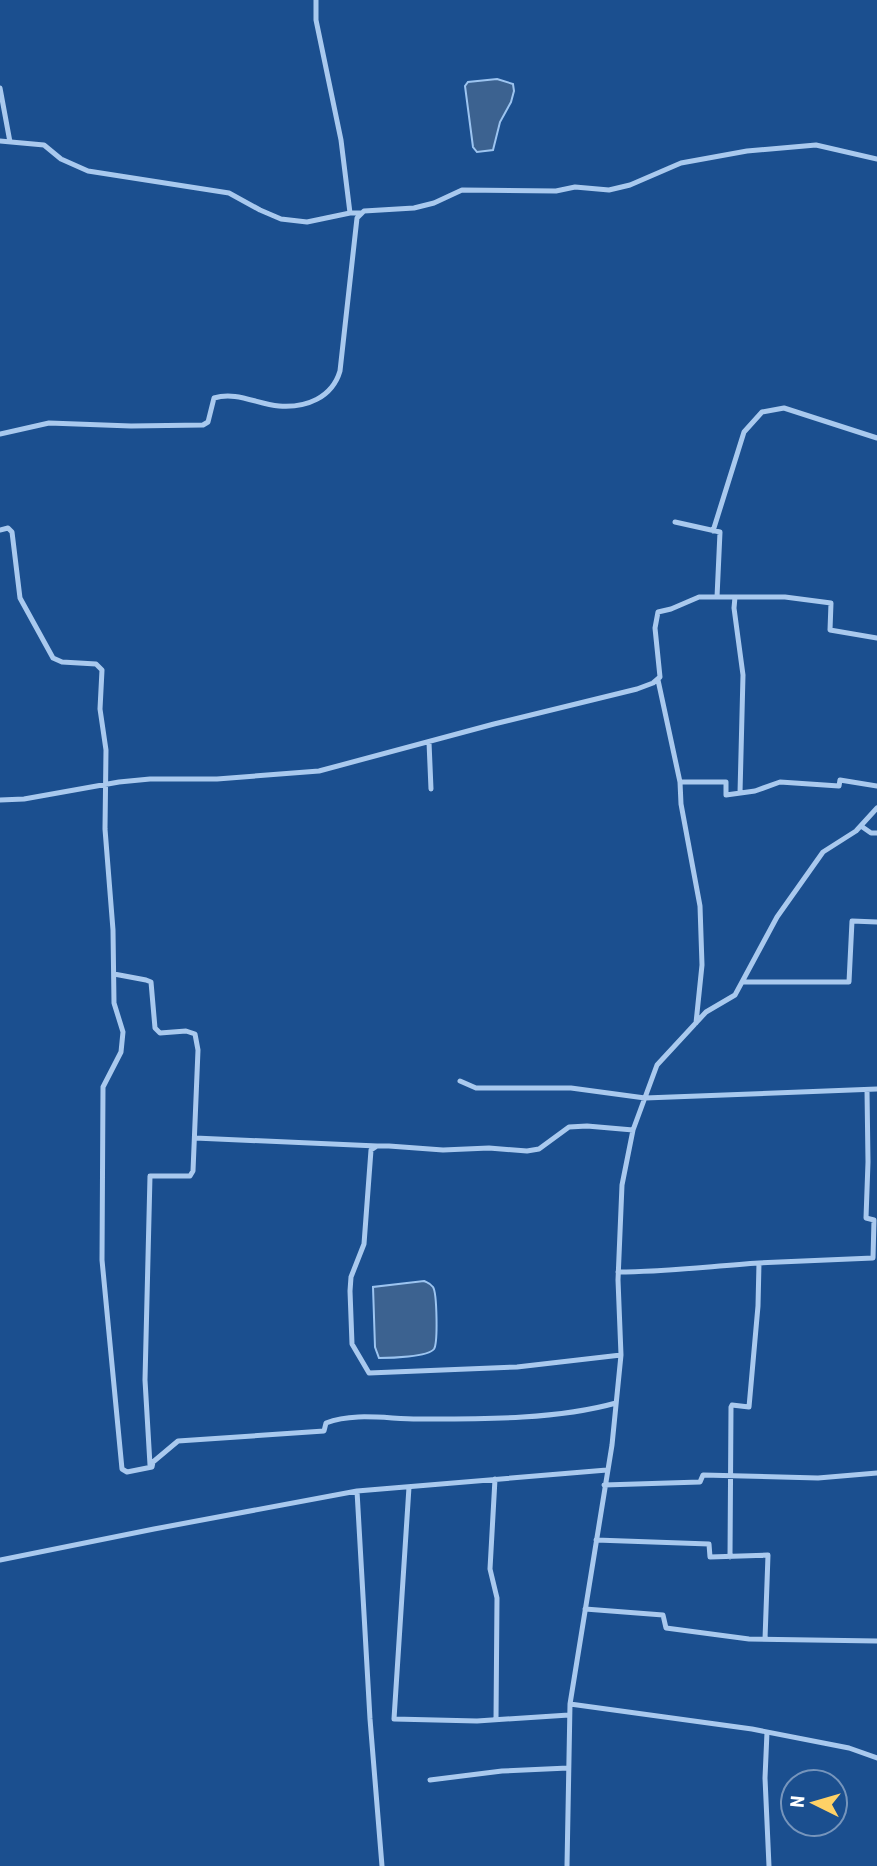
<svg xmlns="http://www.w3.org/2000/svg" width="877" height="1866" viewBox="0 0 877 1866" font-family="'Roboto Condensed',sans-serif">
  <style>
    .water { fill: #3c6290; stroke: #9cc4f0; stroke-width: 2 }
    .lines { fill: none; stroke-linecap: round; stroke-linejoin: round }
    .street { stroke: #a9c9ee; stroke-width: 5 }
  </style>
  <rect width="100%" height="100%" fill="#1b4f8f"/>
  <!-- water -->
  <path class="water" d="M 497,79 L 513,84 L 514,91 L 511,102 L 500,122 L 493,150 L 477,152 L 473,147 L 465,86 L 468,82 Z
    M 424,1281 C 428,1283 430,1283 433,1287 C 437,1293 438,1343 434,1349 C 428,1357 390,1358 379,1358 L 375,1347 L 373,1287 Z"/>
  <g class="lines">
    <!-- street -->
    <path class="street" d="M 316,0 L 316,20 L 341,140 L 350,213
      M 0,88 L 10,142
      M 0,141 L 44,145 L 61,159 L 88,171 L 229,193 L 260,210 L 281,219 L 307,222 L 350,213 L 361,213
      M 0,434 L 49,423 L 131,426 L 203,425 L 208,422 L 214,398 C 236,391 257,404 279,406 C 306,408 332,398 340,371 L 357,218 L 364,211 L 414,208 L 434,203 L 462,190 L 556,191 L 575,187 L 609,190 L 630,185 L 681,163 L 747,151 L 816,145 L 877,159
      M 675,522 L 720,532 L 717,597
      M 0,530 L 8,528 L 12,532 L 20,598 L 53,658 L 62,662 L 96,664 L 102,670 L 100,709 L 106,750 L 105,829 L 113,930 L 114,1003 L 123,1032 L 121,1052 L 103,1087 L 102,1260 L 122,1469 L 127,1472 L 152,1467 L 153,1462 L 178,1441 L 324,1431 L 326,1423 C 354,1412 388,1419 418,1419 C 480,1419 555,1420 616,1403
      M 713,531 L 744,432 L 762,412 L 784,408 L 877,438
      M 735,597 L 734,608 L 743,675 L 740,793
      M 658,680 L 680,782
      M 429,742 L 431,789
      M 0,800 L 24,799 L 119,782 L 150,779 L 217,779 L 319,771 L 494,724 L 637,689 L 653,683 L 660,677 L 655,628 L 658,612 L 671,609 L 699,597 L 785,597 L 831,603 L 830,630 L 877,638
      M 861,826 L 871,833 L 877,833
      M 114,974 L 146,980 L 151,982 L 155,1028 L 160,1033 L 186,1031 L 195,1034 L 198,1050 L 193,1171 L 190,1176 L 150,1176 L 145,1380 L 150,1465
      M 743,982 L 849,982 L 852,921 L 877,922
      M 696,1023 L 702,965 L 700,906 L 681,804 L 680,782 L 726,782 L 726,795 L 755,791 L 780,782 L 839,786 L 840,780 L 877,786
      M 460,1081 L 476,1088 L 571,1088 L 645,1098 L 877,1089
      M 195,1138 L 377,1146
      M 759,1263 L 873,1258 L 874,1220 L 866,1218 L 868,1162 L 867,1090
      M 618,1272 C 665,1272 712,1266 759,1263 L 758,1306 L 749,1407 L 732,1405 L 731,1407 L 730,1557
      M 621,1355 L 517,1367 L 369,1373 L 352,1344 L 350,1291 L 351,1277 L 364,1244 L 371,1150 L 377,1146 L 389,1146 L 443,1150 L 489,1148 L 527,1151 L 539,1149 L 569,1127 L 587,1126 L 633,1130
      M 495,1479 L 490,1569 L 497,1598 L 496,1720
      M 604,1485 L 700,1482 L 703,1475 L 818,1478 L 877,1473
      M 409,1487 L 394,1719 L 477,1721 L 569,1715
      M 357,1491 L 370,1719 L 382,1866
      M 596,1540 L 709,1544 L 710,1557 L 768,1555 L 765,1639
      M 0,1560 L 154,1529 L 357,1491 L 607,1470
      M 585,1609 L 663,1615 L 666,1628 L 749,1639 L 877,1641
      M 570,1704 L 752,1729 L 849,1748 L 877,1758
      M 767,1732 L 765,1778 L 769,1866
      M 430,1780 L 502,1771 L 568,1768
      M 567,1866 L 570,1704 L 612,1445 L 621,1355 L 618,1280 L 622,1185 L 633,1130 L 657,1065 L 706,1012 L 735,995 L 777,917 L 823,852 L 856,831 L 877,808"/>
  </g>
  <!-- north arrow -->
  <g transform="translate(814 1803) rotate(275)"><circle r="33" fill="#1b4f8f" stroke="#7695bc" stroke-width="2"/>
  <path d="M0-5L12 26L0 18L-12 26Z" fill="#ffd166"/>
  <text y="-10" font-size="19" font-weight="bold" text-anchor="middle" fill="#ffffff">N</text>
  </g>
</svg>
